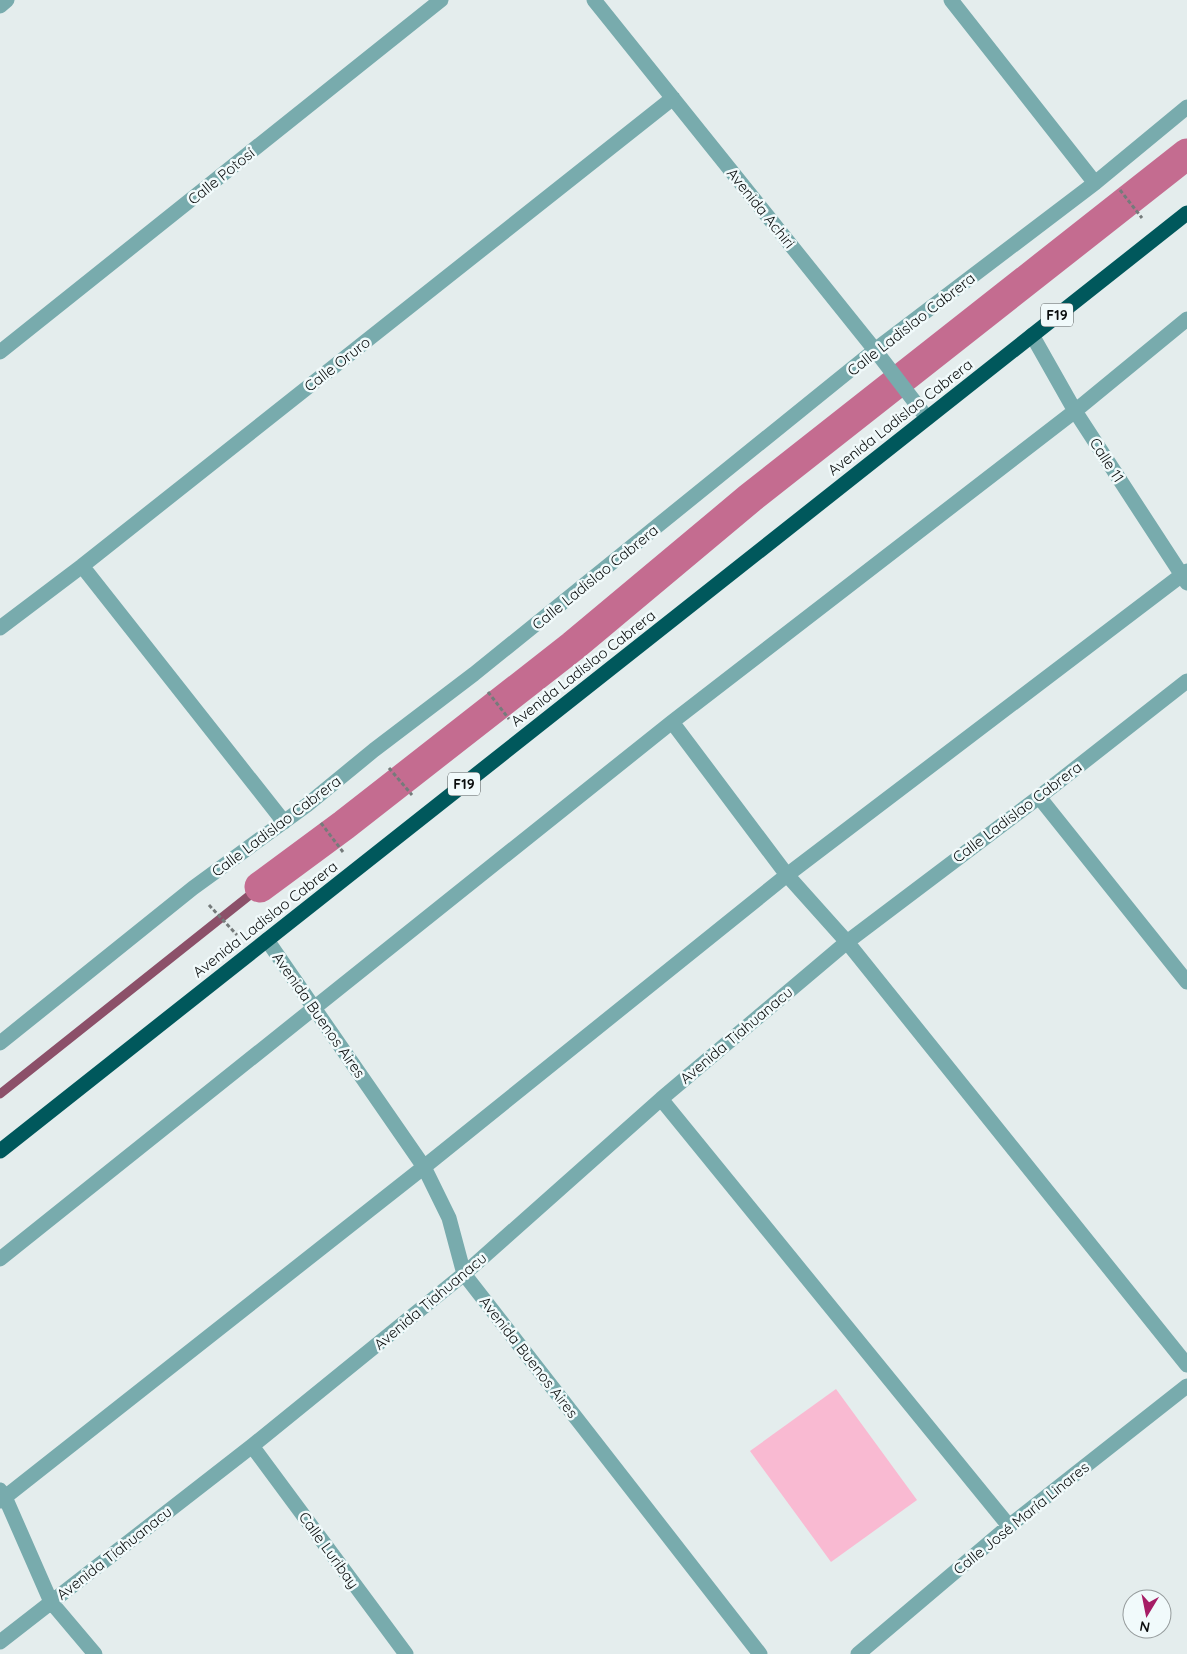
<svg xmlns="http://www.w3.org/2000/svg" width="1187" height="1654" viewBox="0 0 1187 1654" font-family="Quicksand,sans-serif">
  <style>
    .green { fill: #f9bad2 }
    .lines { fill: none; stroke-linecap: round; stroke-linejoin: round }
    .stream { stroke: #8c5069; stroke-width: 9 }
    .canal { stroke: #c46c90; stroke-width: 31 }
    .path { stroke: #757b7b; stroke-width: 3; stroke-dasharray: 4 2.5; stroke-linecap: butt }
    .street { stroke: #78abad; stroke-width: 15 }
    .highway { stroke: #00585c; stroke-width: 15 }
    .labels { text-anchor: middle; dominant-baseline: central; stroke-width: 5; stroke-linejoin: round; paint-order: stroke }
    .shield { fill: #f1fafb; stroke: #4f5454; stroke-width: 1 }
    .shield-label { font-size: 14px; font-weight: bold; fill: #0a0d0d }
    .street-label { font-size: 15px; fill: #0a0d0d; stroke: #f1fafb }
  </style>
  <rect width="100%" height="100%" fill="#e4eded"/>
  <!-- green -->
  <path class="green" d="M 836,1389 L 917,1500 L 831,1562 L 750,1451 Z"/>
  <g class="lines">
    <!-- stream -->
    <path class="stream" d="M 0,1094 L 260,887"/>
    <!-- canal -->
    <path class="canal" d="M 260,887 L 344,825 L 573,646 L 750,498 L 1187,154"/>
    <!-- path -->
    <path class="path" d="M 1120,190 L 1142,218
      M 488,692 L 509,719
      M 389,768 L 412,795
      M 321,823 L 343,852
      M 209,905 L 237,935"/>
    <!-- street -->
    <path class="street" d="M 594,0 L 875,350 L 927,418
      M 951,0 L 1095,183
      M 0,6 L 7,0
      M 1032,335 L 1075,411 L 1187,583
      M 0,352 L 441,0
      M 82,566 L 284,822
      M 0,628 L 82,566 L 673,98
      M 672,722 L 787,875 L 847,942 L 1187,1365
      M 1039,797 L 1187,982
      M 267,940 L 424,1167 L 449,1218 L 464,1274 L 760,1654
      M 0,1043 L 193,888 L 307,805 L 374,750 L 474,674 L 875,350 L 1095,183 L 1187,107
      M 661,1099 L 1009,1526
      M 0,1259 L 672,722 L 1075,411 L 1187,319
      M 252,1446 L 406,1654
      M 0,1490 L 5,1497 L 51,1602 L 95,1654
      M 0,1501 L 424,1167 L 787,875 L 1187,571
      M 0,1642 L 252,1446 L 464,1274 L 661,1099 L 847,942 L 1039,797 L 1187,681
      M 858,1654 L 1009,1526 L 1187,1386"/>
    <!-- highway -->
    <path class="highway" d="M 0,1151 L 1187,213"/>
  </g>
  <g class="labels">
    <!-- shield labels -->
    <g class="shield">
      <rect x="1041" y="303.5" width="32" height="23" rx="4"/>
      <rect x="448" y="772.5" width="32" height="23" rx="4"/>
    </g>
    <g class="shield-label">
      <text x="1057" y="315">F19</text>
      <text x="464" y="784">F19</text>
    </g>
    <!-- street labels -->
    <g class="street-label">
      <text transform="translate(221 176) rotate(-39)">Calle Potosí</text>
      <text transform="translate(761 208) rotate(51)">Avenida Achiri</text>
      <text transform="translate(911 324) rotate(-38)">Calle Ladislao Cabrera</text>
      <text transform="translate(337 364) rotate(-38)">Calle Oruro</text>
      <text transform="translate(900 417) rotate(-38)">Avenida Ladislao Cabrera</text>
      <text transform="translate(1107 460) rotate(57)">Calle 11</text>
      <text transform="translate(595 577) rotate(-39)">Calle Ladislao Cabrera</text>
      <text transform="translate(583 668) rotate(-38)">Avenida Ladislao Cabrera</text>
      <text transform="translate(1017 812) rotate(-37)">Calle Ladislao Cabrera</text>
      <text transform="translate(276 826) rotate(-37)">Calle Ladislao Cabrera</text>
      <text transform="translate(265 919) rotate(-38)">Avenida Ladislao Cabrera</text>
      <text transform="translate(319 1015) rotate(55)">Avenida Buenos Aires</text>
      <text transform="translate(736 1035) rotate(-40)">Avenida Tiahuanacu</text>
      <text transform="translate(430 1301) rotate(-40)">Avenida Tiahuanacu</text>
      <text transform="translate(529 1357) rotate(52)">Avenida Buenos Aires</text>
      <text transform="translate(1021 1518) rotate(-39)">Calle José María Linares</text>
      <text transform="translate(329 1550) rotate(54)">Calle Luribay</text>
      <text transform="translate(114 1553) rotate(-38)">Avenida Tiahuanacu</text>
    </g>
  </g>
  <!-- north arrow -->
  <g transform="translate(1147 1614) rotate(190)"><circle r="24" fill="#f1fafb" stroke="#959b9c"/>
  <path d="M0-4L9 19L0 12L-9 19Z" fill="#a61d65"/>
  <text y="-8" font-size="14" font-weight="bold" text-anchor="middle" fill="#0a0d0d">N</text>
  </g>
</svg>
